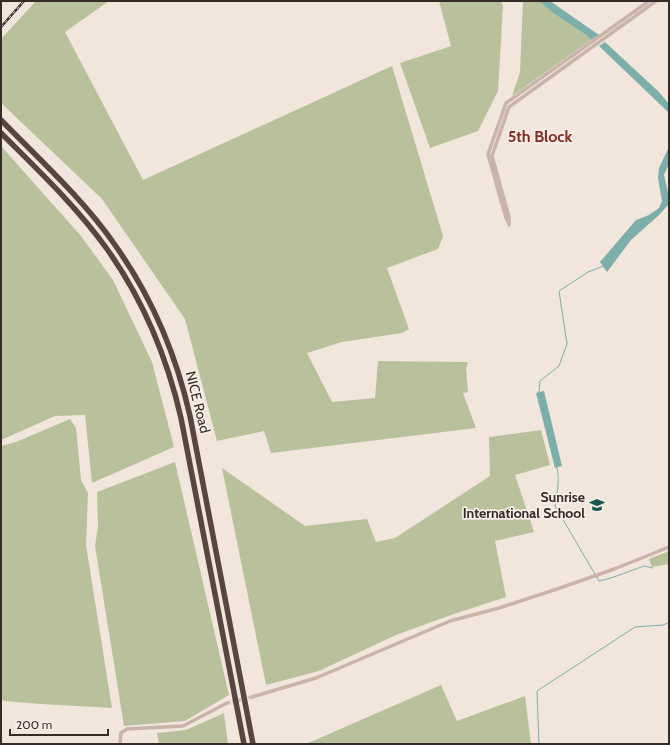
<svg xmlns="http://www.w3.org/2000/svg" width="670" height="745" viewBox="0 0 670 745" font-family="Cabin,sans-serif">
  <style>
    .green { fill: #b9c19c }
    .water { fill: #7cafaa }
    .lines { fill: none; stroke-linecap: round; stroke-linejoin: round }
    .stream { stroke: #7cafaa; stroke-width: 1 }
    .tertiary-tunnel { stroke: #cdc0b8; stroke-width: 3.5; stroke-dasharray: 3.5 2; stroke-linecap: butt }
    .tertiary { stroke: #cab3a8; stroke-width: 3.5 }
    .motorway { stroke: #584440; stroke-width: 5.5 }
    .rail-casing { stroke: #372b28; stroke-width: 2.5 }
    .rail { stroke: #f9efe9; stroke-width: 1; stroke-dasharray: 3; stroke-linecap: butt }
    .labels { text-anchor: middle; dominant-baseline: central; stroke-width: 3.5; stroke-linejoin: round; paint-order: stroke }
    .street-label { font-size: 14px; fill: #372b28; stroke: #f9efe9 }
    .poi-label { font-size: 14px; font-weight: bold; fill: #372b28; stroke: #f9efe9; text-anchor: end }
    .quarter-label { font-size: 16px; font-weight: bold; fill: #852d22; stroke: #f9efe9 }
  </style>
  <rect width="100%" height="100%" fill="#f2e5dc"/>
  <!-- green -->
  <path class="green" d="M 36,1 L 109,1 L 65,32 L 143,180 L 392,66 L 443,236 L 438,249 L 387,268 L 409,329 L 402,333 L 342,342 L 307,353 L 332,402 L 375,398 L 378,361 L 468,362 L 466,369 L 468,392 L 463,393 L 476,428 L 271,453 L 264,431 L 217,441 L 185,319 L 102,199 L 1,103 L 1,39 Z
    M 439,1 L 501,1 L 503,6 L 498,91 L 478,131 L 430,148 L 400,63 L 451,46 Z
    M 523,1 L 539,1 L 553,13 L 586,35 L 591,40 L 512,96 L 520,72 Z
    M 1,146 L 81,236 L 113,280 L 152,362 L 174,447 L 92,483 L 85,415 L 55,416 L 1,440 Z
    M 70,419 L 76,428 L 81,480 L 88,493 L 86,545 L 112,708 L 41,704 L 4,701 L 1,698 L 1,446 L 16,442 Z
    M 541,430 L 550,465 L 515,475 L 534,532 L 495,541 L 506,597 L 454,614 L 396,635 L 319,671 L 266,685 L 222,468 L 305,526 L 367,519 L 376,542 L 395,538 L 490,476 L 489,437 Z
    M 175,462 L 229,695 L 185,721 L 124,726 L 95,546 L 98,527 L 97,492 Z
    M 669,551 L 669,564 L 652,567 L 649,559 Z
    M 441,685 L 457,721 L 525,696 L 531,744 L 306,744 Z
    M 224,713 L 228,744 L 159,744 L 157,733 L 186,730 Z"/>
  <!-- water -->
  <path class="water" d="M 539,1 L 550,1 L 599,35 L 591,40 L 586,35 L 553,13 Z
    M 605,42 L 659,92 L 669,104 L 669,113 L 599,46 Z
    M 669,147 L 669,164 L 664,175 L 669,197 L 669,204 L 659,215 L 631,240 L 607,272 L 600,262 L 636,220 L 649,215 L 659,208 L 662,201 L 658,178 L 659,168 Z
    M 544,391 L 562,466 L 555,468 L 536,393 Z"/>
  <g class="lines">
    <!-- stream -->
    <path class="stream" d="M 539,393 L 540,381 L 559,366 L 567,344 L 559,291 L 588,272 L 603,266
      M 557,468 C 560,481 557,493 555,506 L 599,581 L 611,578 L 644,566 L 653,568
      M 539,744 L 537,691 L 635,627 L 664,625 L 669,622"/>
    <!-- tertiary-tunnel -->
    <path class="tertiary-tunnel" d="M 227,703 L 252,697"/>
    <!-- tertiary -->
    <path class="tertiary" d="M 509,224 L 506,218 L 488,154 L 506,103 L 649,1
      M 509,225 L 509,217 L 492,156 L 509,107 L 656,1
      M 252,697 L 316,678 L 450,621 L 499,608 L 557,589 L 617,568 L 669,547
      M 120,744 L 121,733 L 127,729 L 183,726 L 227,703"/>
    <!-- motorway -->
    <path class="motorway" d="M 1,120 C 40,160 83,199 115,245 C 152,297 176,354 190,416 L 253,744
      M 1,133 C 38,170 77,207 107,249 C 144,301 167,357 181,418 L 244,744"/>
    <!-- rail casing -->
    <g class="rail-casing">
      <path id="rail" d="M 1,27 L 24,1"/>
    </g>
    <!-- rail -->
    <use href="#rail" class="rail"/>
  </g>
  <!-- icons -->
  <defs>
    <g id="school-bare" transform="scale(1.2)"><path d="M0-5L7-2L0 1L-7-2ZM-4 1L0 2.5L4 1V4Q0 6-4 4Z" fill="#1e5854" stroke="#f9efe9" stroke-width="2.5" paint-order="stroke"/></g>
  </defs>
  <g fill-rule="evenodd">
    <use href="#school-bare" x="597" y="505"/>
  </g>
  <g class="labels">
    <!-- street labels -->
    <g class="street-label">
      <text transform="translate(198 402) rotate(76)">NICE Road</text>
    </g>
    <!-- poi labels -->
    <g class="poi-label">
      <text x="585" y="497">Sunrise<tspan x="585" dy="16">International School</tspan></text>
    </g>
    <!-- quarter labels -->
    <g class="quarter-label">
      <text x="540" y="136">5th Block</text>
    </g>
  </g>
  <!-- border -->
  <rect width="670" height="745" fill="none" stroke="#372b28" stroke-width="4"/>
  <!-- scale -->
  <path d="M10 729v6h98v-6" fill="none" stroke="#372b28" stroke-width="2"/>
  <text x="16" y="729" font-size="12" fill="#372b28" stroke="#f9efe9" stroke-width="3" paint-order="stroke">200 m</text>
</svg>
